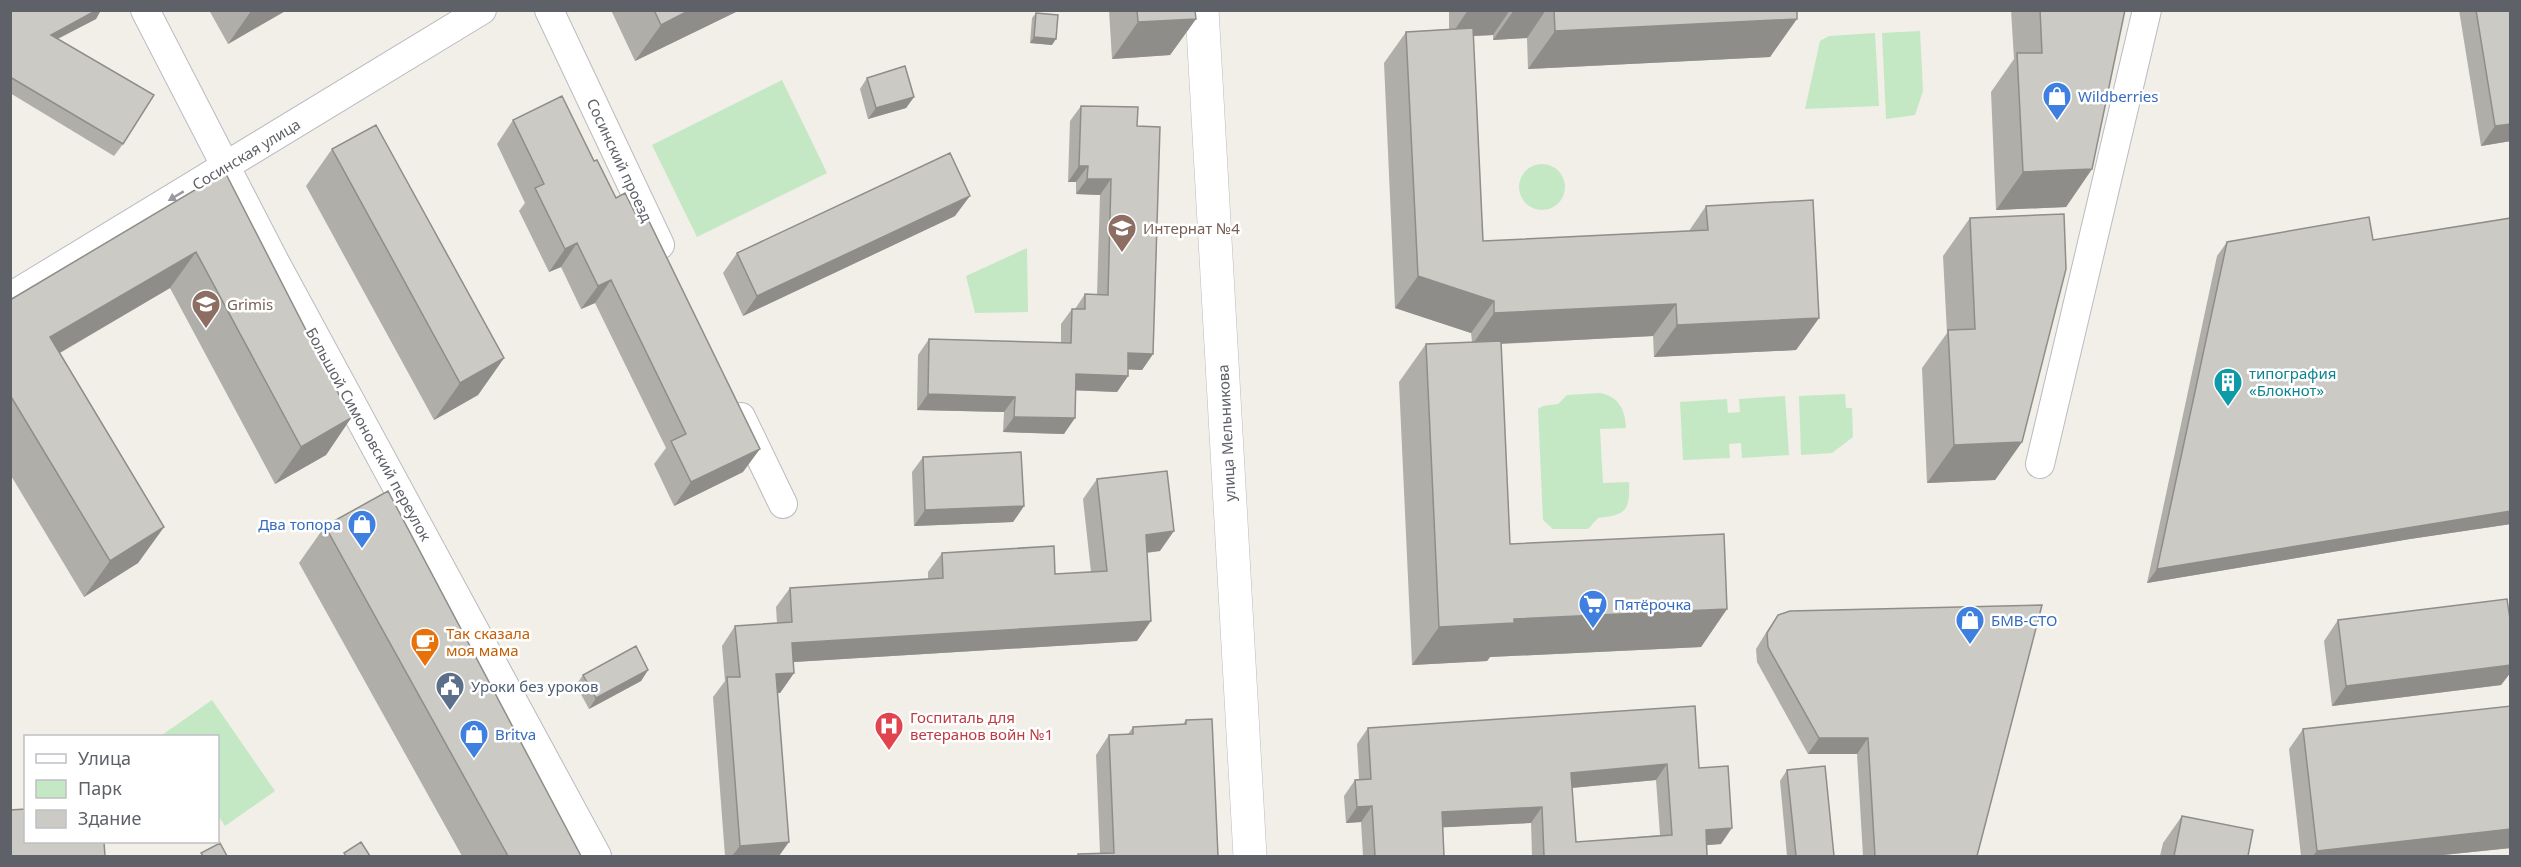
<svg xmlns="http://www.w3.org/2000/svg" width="2521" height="867" viewBox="0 0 2521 867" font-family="'Noto Sans',sans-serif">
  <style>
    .green { fill: #c4e8c4 }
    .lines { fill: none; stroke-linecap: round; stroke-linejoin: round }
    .minor-casing { stroke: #b9bcc1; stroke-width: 30 }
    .tertiary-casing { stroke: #b9bcc1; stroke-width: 34 }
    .minor { stroke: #fff; stroke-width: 28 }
    .tertiary { stroke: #fff; stroke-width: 33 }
    .wall { fill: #afaea9; fill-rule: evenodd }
    .shaded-wall { fill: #8f8d89 }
    .building { fill: #cccac4; stroke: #8f8d89; stroke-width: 1.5; fill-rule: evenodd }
    .oneway { fill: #96999d }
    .labels { text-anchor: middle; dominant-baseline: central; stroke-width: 5; stroke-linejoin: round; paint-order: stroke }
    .shop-label { font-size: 15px; fill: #366cbe; stroke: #fff; text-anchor: start }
    .street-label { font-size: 15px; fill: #5e6268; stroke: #fff }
    .education-label { font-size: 15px; fill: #785e54; stroke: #fff; text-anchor: start }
    .culture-label { font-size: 15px; fill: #0d838f; stroke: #fff; text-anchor: start }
    .food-label { font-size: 15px; fill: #c56008; stroke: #fff; text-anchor: start }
    .service-label { font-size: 15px; fill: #4e5e75; stroke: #fff; text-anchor: start }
    .health-label { font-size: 15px; fill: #be3a42; stroke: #fff; text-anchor: start }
  </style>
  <rect width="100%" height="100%" fill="#f1efe7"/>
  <!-- green -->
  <path class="green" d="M 1920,31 L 1923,91 L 1915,115 L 1886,119 L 1882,33 Z
    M 1875,33 L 1879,106 L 1805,109 L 1820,41 L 1829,36 Z
    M 782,80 L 827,173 L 697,237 L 652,145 Z
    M1519 187a23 23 0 1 1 46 0a23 23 0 1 1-46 0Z
    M 1027,248 L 1028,312 L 975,313 L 966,276 Z
    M 1600,393 C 1619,397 1625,409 1626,428 L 1600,429 L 1603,483 L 1629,482 C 1630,511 1626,515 1598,518 L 1588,529 L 1553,529 L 1543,520 L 1538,409 L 1543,406 L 1558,404 L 1567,395 Z
    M 1845,394 L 1846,408 L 1852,408 L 1853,437 L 1832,453 L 1801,455 L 1799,396 Z
    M 1785,396 L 1789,455 L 1742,458 L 1741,443 L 1729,444 L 1730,458 L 1683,460 L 1680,402 L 1727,399 L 1728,413 L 1740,412 L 1739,399 Z
    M 212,700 L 275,791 L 225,826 L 218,815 L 218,736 L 162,735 Z"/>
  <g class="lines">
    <!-- minor casing -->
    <g class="minor-casing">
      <path id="minor" d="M 145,10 L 275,262 L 597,856
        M 549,10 L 660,245
        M 10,297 L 482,10
        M 741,417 L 783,504
        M 2040,464 L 2147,10"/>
    </g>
    <!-- tertiary casing -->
    <g class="tertiary-casing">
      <path id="tertiary" d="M 1202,10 L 1250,856"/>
    </g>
    <!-- minor -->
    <use href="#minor" class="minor"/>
    <!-- tertiary -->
    <use href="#tertiary" class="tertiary"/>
  </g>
  <!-- wall -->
  <path class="wall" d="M 10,10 L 101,10 L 96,19 L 58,39 L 123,144 L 114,156 L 10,93 Z
    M 209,10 L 287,10 L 228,44 Z
    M 611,10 L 740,10 L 635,61 Z
    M 1109,10 L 1195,10 L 1196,19 L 1170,55 L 1112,59 Z
    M 1449,10 L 1797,10 L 1770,57 L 1528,69 L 1527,38 L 1493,40 L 1493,35 L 1473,36 L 1483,241 L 1689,231 L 1706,206 L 1819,318 L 1796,350 L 1654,357 L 1653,336 L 1501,344 L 1510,544 L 1727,609 L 1701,647 L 1490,657 L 1487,661 L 1412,665 L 1399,382 L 1426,344 L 1472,342 L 1471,333 L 1395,308 L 1384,63 L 1406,32 L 1449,29 Z
    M 2011,10 L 2125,10 L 2092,169 L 2066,207 L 1996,210 L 1991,92 L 2014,59 Z
    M 2459,10 L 2511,10 L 2511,141 L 2481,146 Z
    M 1036,13 L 1052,45 L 1030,43 L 1032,18 Z
    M 867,78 L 914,97 L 906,108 L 868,119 L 860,89 Z
    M 1081,106 L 1137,126 L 1153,354 L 1142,370 L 1128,369 L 1128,376 L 1117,392 L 1076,390 L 1064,434 L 1003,432 L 1004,412 L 917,410 L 918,355 L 929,339 L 1061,343 L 1061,324 L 1072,309 L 1075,309 L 1085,294 L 1097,295 L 1100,195 L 1076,194 L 1076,182 L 1068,182 L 1070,121 Z
    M 513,120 L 743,472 L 674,506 L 654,464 L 666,448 L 595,303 L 581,309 L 561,267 L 549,272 L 519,211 L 525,203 L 497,144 Z
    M 332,149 L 504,358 L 478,395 L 434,420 L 306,186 Z
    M 225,172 L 351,418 L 326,455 L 275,484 L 170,288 L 60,353 L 164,527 L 138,563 L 84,597 L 10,474 L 10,300 Z
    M 955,216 L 743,316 L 723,273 L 737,253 Z
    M 1970,218 L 2022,442 L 1995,480 L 1927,483 L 1922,368 L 1947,333 L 1943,256 Z
    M 2511,218 L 2511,524 L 2410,539 L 2147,583 L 2217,256 L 2227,242 L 2373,240 Z
    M 923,457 L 1024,506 L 1013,522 L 914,526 L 912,472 Z
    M 1097,479 L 1160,551 L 1147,553 L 1137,641 L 793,662 L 794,673 L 780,693 L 778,693 L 779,856 L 725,856 L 713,697 L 725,681 L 722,646 L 735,626 L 777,623 L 776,607 L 790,588 L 928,579 L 928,572 L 942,553 L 1055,574 L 1091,572 L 1083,499 Z
    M 325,526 L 581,856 L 462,856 L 299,563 Z
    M 1778,615 L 1977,856 L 1863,856 L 1857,754 L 1808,754 L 1757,662 L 1756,649 L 1767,631 Z
    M 2338,620 L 2511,626 L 2511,672 L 2501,685 L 2332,706 L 2324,641 Z
    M 648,670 L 641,681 L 589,709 L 576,685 L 583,675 Z
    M 2511,706 L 2511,848 L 2433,856 L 2301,856 L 2289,749 L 2303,729 Z
    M 1186,720 L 1218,856 L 1076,856 L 1078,854 L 1100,853 L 1096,755 L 1109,735 L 1128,734 L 1133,727 L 1183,724 Z
    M 1368,728 L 1699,768 L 1721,844 L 1707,845 L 1707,856 L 1532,856 L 1531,823 L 1443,827 L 1444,856 L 1363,856 L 1361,822 L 1346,823 L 1344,796 L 1355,780 L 1359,780 L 1357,744 ZM 1656,780 L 1660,835 L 1576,842 L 1572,788 Z
    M 1787,770 L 1834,856 L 1787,856 L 1780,781 Z
    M 2182,816 L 2248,856 L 2160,856 L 2163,843 Z"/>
  <!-- shaded-wall -->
  <path class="shaded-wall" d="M 97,10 L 101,10 L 96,19 L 43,46 L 51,35 Z
    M 287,10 L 228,44 L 251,11 Z
    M 690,10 L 740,10 L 635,61 L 661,25 Z
    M 1468,10 L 1510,10 L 1493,35 L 1450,37 Z
    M 1514,10 L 1546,10 L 1527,38 L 1493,40 Z
    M 1196,19 L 1170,55 L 1112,59 L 1138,22 Z
    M 1797,19 L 1770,57 L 1528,69 L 1555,31 Z
    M 1034,37 L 1056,39 L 1052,45 L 1030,43 Z
    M 914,97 L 906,108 L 868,119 L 876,108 Z
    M 2511,124 L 2511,141 L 2481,146 L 2495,126 Z
    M 1079,166 L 1088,166 L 1076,182 L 1068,182 Z
    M 2092,169 L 2066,207 L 1996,210 L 2023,172 Z
    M 1087,179 L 1111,179 L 1100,195 L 1076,194 Z
    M 970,196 L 955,216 L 743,316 L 757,296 Z
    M 577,243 L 561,267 L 549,272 L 565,249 Z
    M 196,252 L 170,288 L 25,373 L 50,337 Z
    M 1418,276 L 1494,301 L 1471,333 L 1395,308 Z
    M 611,280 L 595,303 L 581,309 L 598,286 Z
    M 1676,304 L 1653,336 L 1472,345 L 1494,313 Z
    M 1819,318 L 1796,350 L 1654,357 L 1677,325 Z
    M 1128,353 L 1153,354 L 1142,370 L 1117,369 Z
    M 504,358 L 478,395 L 434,420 L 460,383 Z
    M 1076,374 L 1128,376 L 1117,392 L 1065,390 Z
    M 928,394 L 1015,397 L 1004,412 L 917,410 Z
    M 1014,417 L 1075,418 L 1064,434 L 1003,432 Z
    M 351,418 L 326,455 L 275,484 L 301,447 Z
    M 2022,442 L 1995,480 L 1927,483 L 1954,445 Z
    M 760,449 L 743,472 L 674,506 L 691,482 Z
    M 1024,506 L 1013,522 L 914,526 L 925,510 Z
    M 2511,511 L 2511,524 L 2410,539 L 2147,583 L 2157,569 Z
    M 164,527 L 138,563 L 84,597 L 110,561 Z
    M 1174,531 L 1160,551 L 1132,554 L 1146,535 Z
    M 1727,609 L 1701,647 L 1490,657 L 1487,661 L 1412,665 L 1439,627 L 1514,619 Z
    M 1151,621 L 1137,641 L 778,663 L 792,643 Z
    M 2511,665 L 2511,672 L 2501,685 L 2332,706 L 2346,686 Z
    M 648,670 L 641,681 L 589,709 L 596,698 Z
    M 794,673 L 780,693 L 763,694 L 776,674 Z
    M 1819,738 L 1868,738 L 1857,754 L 1808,754 Z
    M 1667,764 L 1656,780 L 1559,789 L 1571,773 Z
    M 1372,806 L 1361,822 L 1346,823 L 1357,807 Z
    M 1542,807 L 1531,823 L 1431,828 L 1442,812 Z
    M 1732,828 L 1721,844 L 1695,846 L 1706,830 Z
    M 2511,829 L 2511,848 L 2433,856 L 2313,856 L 2317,851 Z
    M 789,842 L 779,856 L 732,856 L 740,846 Z"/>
  <!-- building -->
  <path class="building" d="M 10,10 L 97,10 L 51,35 L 154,95 L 123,144 L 10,77 Z
    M 654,10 L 690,10 L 661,25 Z
    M 1137,10 L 1195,10 L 1196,19 L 1138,22 Z
    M 1554,10 L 1797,10 L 1797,19 L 1555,31 Z
    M 2040,10 L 2125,10 L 2092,169 L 2023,172 L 2017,53 L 2042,53 Z
    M 2476,10 L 2511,10 L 2511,124 L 2495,126 Z
    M 1036,13 L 1058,15 L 1056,39 L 1034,37 Z
    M 1473,28 L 1483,241 L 1708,230 L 1706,206 L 1813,200 L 1819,318 L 1677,325 L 1676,304 L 1494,313 L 1494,301 L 1418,276 L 1406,32 Z
    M 905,66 L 914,97 L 876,108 L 867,78 Z
    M 562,96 L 594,161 L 597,160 L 616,198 L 625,193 L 636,215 L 644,211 L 760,449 L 691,482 L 671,441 L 686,434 L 611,280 L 598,286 L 577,243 L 565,249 L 535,188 L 544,184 L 513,120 Z
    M 1081,106 L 1138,107 L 1137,126 L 1160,127 L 1153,354 L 1128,353 L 1128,376 L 1076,374 L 1075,418 L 1014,417 L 1015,397 L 928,394 L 929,339 L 1071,343 L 1072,309 L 1085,309 L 1085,294 L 1108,295 L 1111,179 L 1087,179 L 1088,166 L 1079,166 Z
    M 376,125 L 504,358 L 460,383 L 332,149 Z
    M 950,153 L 970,196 L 757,296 L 737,253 Z
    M 225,172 L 351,418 L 301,447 L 196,252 L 50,337 L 164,527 L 110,561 L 10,395 L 10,300 Z
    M 2064,214 L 2066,269 L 2022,442 L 1954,445 L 1948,330 L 1975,329 L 1970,218 Z
    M 2369,217 L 2373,240 L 2511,218 L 2511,511 L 2157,569 L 2227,242 Z
    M 1501,341 L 1510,544 L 1724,534 L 1727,609 L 1514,619 L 1514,623 L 1439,627 L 1426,344 Z
    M 1021,452 L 1024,506 L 925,510 L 923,457 Z
    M 1167,471 L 1174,531 L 1146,535 L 1151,621 L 792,643 L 794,673 L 776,674 L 789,842 L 740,846 L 727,677 L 740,677 L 735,626 L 792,622 L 790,588 L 943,578 L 942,553 L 1054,546 L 1055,574 L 1107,571 L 1097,479 Z
    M 388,491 L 581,856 L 508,856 L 325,526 Z
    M 2507,599 L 2511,626 L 2511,665 L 2346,686 L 2338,620 Z
    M 2042,605 L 1977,856 L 1875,856 L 1868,738 L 1819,738 L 1768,647 L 1767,633 L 1778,615 L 1790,611 Z
    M 636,646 L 648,670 L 596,698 L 583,675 Z
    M 1695,706 L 1699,768 L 1728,766 L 1732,828 L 1706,830 L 1707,856 L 1544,856 L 1542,807 L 1442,812 L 1444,856 L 1375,856 L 1372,806 L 1357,807 L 1355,780 L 1371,779 L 1368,728 ZM 1667,764 L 1672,835 L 1576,842 L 1571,773 Z
    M 2511,706 L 2511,829 L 2317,851 L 2303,729 Z
    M 1212,719 L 1218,856 L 1078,856 L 1078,854 L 1114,853 L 1109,735 L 1133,734 L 1133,727 L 1186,724 L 1186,720 Z
    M 1825,766 L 1834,856 L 1796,856 L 1787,770 Z
    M 26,809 L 26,842 L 104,842 L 105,856 L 10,856 L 10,810 Z
    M 2182,816 L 2253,830 L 2248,856 L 2174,856 Z
    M 361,842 L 370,856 L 346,856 L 344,853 Z
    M 220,843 L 227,856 L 203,856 L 201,853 Z"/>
  <!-- one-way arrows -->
  <defs><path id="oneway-solid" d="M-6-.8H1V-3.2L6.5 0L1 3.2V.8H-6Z" transform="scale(1.5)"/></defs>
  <use class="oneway" href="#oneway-solid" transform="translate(176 196) rotate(149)"/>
  <!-- icons -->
  <defs>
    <g id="shop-pin" transform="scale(1.5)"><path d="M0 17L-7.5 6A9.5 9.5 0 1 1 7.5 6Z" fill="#3f7fe0" stroke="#fff"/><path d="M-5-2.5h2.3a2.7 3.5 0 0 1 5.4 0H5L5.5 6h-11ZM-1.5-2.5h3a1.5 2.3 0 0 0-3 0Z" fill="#fff"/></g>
    <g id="school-pin" transform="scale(1.5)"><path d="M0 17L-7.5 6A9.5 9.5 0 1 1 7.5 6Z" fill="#8d6e63" stroke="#fff"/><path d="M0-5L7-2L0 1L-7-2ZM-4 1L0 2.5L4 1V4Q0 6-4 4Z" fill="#fff"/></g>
    <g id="building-pin" transform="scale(1.5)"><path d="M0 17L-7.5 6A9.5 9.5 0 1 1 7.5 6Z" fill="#0f9aa8" stroke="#fff"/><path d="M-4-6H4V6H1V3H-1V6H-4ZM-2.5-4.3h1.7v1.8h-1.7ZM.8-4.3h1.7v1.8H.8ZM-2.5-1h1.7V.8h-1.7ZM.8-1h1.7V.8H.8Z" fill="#fff"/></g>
    <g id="supermarket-pin" transform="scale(1.5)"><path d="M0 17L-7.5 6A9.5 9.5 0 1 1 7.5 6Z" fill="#3f7fe0" stroke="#fff"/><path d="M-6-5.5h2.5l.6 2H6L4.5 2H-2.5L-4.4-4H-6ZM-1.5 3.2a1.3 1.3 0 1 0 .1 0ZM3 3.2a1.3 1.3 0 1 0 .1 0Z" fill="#fff"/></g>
    <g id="cafe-pin" transform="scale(1.5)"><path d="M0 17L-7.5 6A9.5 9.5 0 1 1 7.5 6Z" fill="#e8710a" stroke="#fff"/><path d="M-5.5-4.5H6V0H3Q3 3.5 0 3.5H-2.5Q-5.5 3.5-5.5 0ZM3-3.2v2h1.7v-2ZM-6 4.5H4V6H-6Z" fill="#fff"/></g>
    <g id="civic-pin" transform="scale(1.5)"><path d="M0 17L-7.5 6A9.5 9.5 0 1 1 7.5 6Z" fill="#5c6f8a" stroke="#fff"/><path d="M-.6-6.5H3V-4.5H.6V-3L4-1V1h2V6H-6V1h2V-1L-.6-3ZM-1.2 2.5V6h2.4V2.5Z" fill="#fff"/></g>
    <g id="hospital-pin" transform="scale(1.5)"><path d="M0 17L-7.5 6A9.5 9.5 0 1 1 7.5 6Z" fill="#e0444e" stroke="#fff"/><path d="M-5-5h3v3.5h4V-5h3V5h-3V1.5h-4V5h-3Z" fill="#fff"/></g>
  </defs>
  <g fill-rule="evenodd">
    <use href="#shop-pin" x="2057" y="96"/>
    <use href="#school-pin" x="1122" y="228"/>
    <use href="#school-pin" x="206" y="304"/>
    <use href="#building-pin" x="2228" y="382"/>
    <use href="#shop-pin" x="362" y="524"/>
    <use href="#supermarket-pin" x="1593" y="604"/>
    <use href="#shop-pin" x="1970" y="620"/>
    <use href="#cafe-pin" x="425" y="642"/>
    <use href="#civic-pin" x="450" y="686"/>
    <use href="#hospital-pin" x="889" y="726"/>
    <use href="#shop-pin" x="474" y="734"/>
  </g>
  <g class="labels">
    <!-- shop labels -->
    <g class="shop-label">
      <text x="2078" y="96">Wildberries</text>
      <text x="341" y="524" text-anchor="end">Два топора</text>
      <text x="1614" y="604">Пятёрочка</text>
      <text x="1991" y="620">БМВ-СТО</text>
      <text x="495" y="734">Britva</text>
    </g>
    <!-- street labels -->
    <g class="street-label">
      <text transform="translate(246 154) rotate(-31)">Сосинская улица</text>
      <text transform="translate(620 160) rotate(65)">Сосинский проезд</text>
      <text transform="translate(1226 433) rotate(-93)">улица Мельникова</text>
      <text transform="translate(369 434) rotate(61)">Большой Симоновский переулок</text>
    </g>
    <!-- education labels -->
    <g class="education-label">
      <text x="1143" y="228">Интернат №4</text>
      <text x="227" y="304">Grimis</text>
    </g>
    <!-- culture labels -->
    <g class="culture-label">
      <text x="2249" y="373">типография<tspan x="2249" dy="17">«Блокнот»</tspan></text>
    </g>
    <!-- food labels -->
    <g class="food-label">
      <text x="446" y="633">Так сказала<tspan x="446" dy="17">моя мама</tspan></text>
    </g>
    <!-- service labels -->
    <g class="service-label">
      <text x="471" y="686">Уроки без уроков</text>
    </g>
    <!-- health labels -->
    <g class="health-label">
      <text x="910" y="717">Госпиталь для<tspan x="910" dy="17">ветеранов войн №1</tspan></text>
    </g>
  </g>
  <!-- border -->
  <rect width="2521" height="867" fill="none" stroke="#5e6268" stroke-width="24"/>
  <!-- legend -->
  <rect x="24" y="735" width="195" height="108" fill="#ffffff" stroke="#bfc0c3" stroke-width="1.5"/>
  <rect x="36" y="754" width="30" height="9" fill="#ffffff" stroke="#bfc0c3" stroke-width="1.5"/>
  <text x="78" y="765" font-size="18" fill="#5e6268">Улица</text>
  <rect x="36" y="780" width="30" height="18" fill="#c4e8c4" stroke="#bfc0c3" stroke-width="1.5"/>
  <text x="78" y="795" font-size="18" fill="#5e6268">Парк</text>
  <rect x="36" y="810" width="30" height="18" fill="#cccac4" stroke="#bfc0c3" stroke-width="1.5"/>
  <text x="78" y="825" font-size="18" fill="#5e6268">Здание</text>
</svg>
